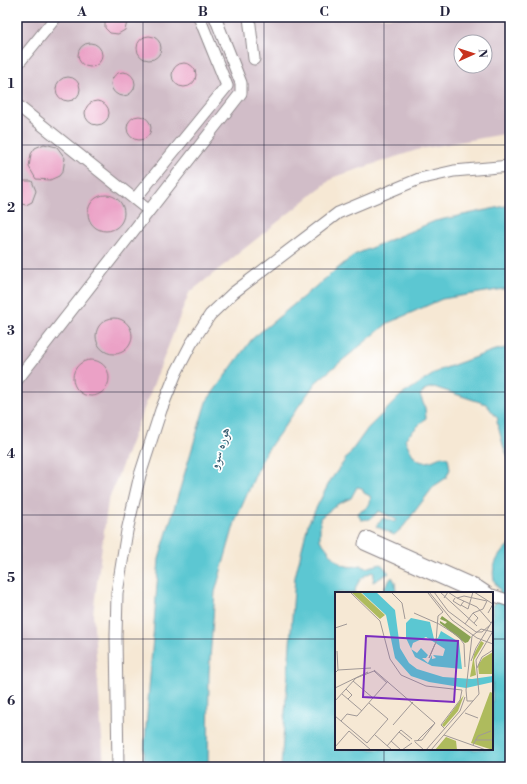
<svg xmlns="http://www.w3.org/2000/svg" width="527" height="784" viewBox="0 0 527 784" font-family="'Libre Bodoni',Amiri,serif">
  <style>
    .industrial { fill: #d1bdc8; fill-rule: evenodd }
    .water { fill: #5bc7d2; stroke: #3e7486 }
    .building { fill: #eba1c6 }
    .lines { fill: none; stroke-linecap: round; stroke-linejoin: round }
    .minor-casing { stroke: #8c8588; stroke-width: 13 }
    .minor { stroke: #fff; stroke-width: 11 }
    .grid { fill: none; stroke: #22223b; stroke-width: 1; stroke-opacity: 0.55 }
    .labels { text-anchor: middle; dominant-baseline: central; stroke-width: 3.5; stroke-linejoin: round; paint-order: stroke }
    .water-label { font-size: 14px; font-style: italic; fill: #365c70; stroke: #fff }
    .inset-road { fill: none; stroke: #a19997; stroke-width: 1 }
    .view { fill: #7b2cbf; fill-opacity: 0.15; stroke: #7b2cbf; stroke-width: 2 }
    .inset-edge { fill: none; stroke: #22223b; stroke-width: 2 }
    .neatline { fill: none; stroke: #22223b; stroke-width: 1.5 }
    .grid-label { font-size: 13px; text-anchor: middle; font-weight: bold; fill: #22223b }
  </style>
  <rect width="100%" height="100%" fill="#fff"/>
  <filter id="ink" filterUnits="userSpaceOnUse"><feTurbulence type="fractalNoise" baseFrequency=".025" numOctaves="2"/><feDisplacementMap in="SourceGraphic" scale="8" xChannelSelector="R" yChannelSelector="G"/><feConvolveMatrix kernelMatrix="1 2 1 2 8 2 1 2 1" color-interpolation-filters="sRGB"/></filter>
  <filter id="wash" filterUnits="userSpaceOnUse"><feTurbulence type="fractalNoise" baseFrequency=".012" numOctaves="4" result="noise"/><feDisplacementMap in="SourceGraphic" scale="16" xChannelSelector="R" yChannelSelector="G"/><feGaussianBlur stdDeviation="0.9" result="paint"/><feColorMatrix in="noise" values="0 0 0 0 0 0 0 0 0 0 0 0 0 0 0 0 0 1.4 0 .05"/><feComposite in="paint" operator="in"/></filter>
  <g filter="url(#wash)">
    <rect width="100%" height="100%" fill="#f6e8d4"/>
    <!-- industrial -->
    <path class="industrial" d="M 17,17 L 510,17 L 510,133 L 420,149 L 334,177 L 189,293 L 108,501 L 93,613 L 104,767 L 17,767 ZM 461,42 L 485,42 L 485,66 L 461,66 Z"/>
    <!-- water -->
    <path class="water" d="M 510,205 L 510,288 L 442,299 L 388,323 L 316,382 L 264,455 L 235,522 L 215,592 L 209,672 L 208,767 L 143,767 L 159,559 L 206,402 L 252,339 L 354,255 L 435,221 Z
      M 510,347 L 510,461 L 504,448 L 497,422 L 498,419 L 486,404 L 434,387 L 426,389 L 420,395 L 425,408 L 426,418 L 405,439 C 414,460 419,469 442,456 L 448,458 L 450,469 L 446,478 L 434,486 L 403,527 L 394,535 L 376,526 L 383,518 L 395,522 L 397,520 L 379,511 L 370,519 L 361,520 L 358,513 C 365,509 373,505 370,496 L 364,493 L 362,488 L 357,487 L 351,498 L 338,504 L 320,518 L 320,540 C 333,555 339,572 361,565 L 365,568 L 381,564 L 389,573 L 373,582 L 374,574 L 373,572 C 364,574 355,583 355,593 L 336,593 L 336,749 L 492,749 L 492,605 L 494,605 L 500,590 C 486,575 496,555 510,544 L 510,767 L 281,767 L 295,577 L 308,524 L 330,481 L 368,428 L 400,396 L 440,370 L 492,351 Z
      M 392,577 L 395,582 L 396,593 L 384,593 L 385,586 Z"/>
    <g id="blocks">
      <!-- building -->
      <path class="building" d="M 105,17 L 126,17 L 127,22 L 125,30 L 118,34 L 110,33 L 105,28 Z
        M137 48a12 12 0 1 1 24 0a12 12 0 1 1-24 0Z
        M78 55a12 12 0 1 1 24 0a12 12 0 1 1-24 0Z
        M172 75a12 12 0 1 1 24 0a12 12 0 1 1-24 0Z
        M111 84a12 12 0 1 1 24 0a12 12 0 1 1-24 0Z
        M56 89a12 12 0 1 1 24 0a12 12 0 1 1-24 0Z
        M85 113a12 12 0 1 1 24 0a12 12 0 1 1-24 0Z
        M127 128a12 12 0 1 1 24 0a12 12 0 1 1-24 0Z
        M 44,144 L 57,147 L 65,158 L 63,171 L 59,176 L 50,180 L 36,179 L 29,167 L 31,154 L 35,148 Z
        M 21,181 L 32,181 L 36,191 L 32,202 L 26,205 L 17,203 L 17,183 Z
        M88 213a18 18 0 1 1 36 0a18 18 0 1 1-36 0Z
        M96 336a18 18 0 1 1 36 0a18 18 0 1 1-36 0Z
        M73 378a18 18 0 1 1 36 0a18 18 0 1 1-36 0Z"/>
    </g>
  </g>
  <g filter="url(#ink)">
    <use href="#blocks" fill-opacity="0" stroke="#8c8588" stroke-width="1"/>
    <g class="lines">
      <!-- minor casing -->
      <g class="minor-casing">
        <path id="minor" d="M 199,17 L 227,86
          M 249,17 L 254,59
          M 17,65 L 56,17
          M 17,105 L 148,210
          M 135,199 L 227,86
          M 17,380 L 241,93 L 241,83 L 215,17
          M 474,593 L 364,544 L 367,537 L 479,587 L 488,593
          M 492,595 L 510,601
          M 118,767 L 116,636 L 117,593 L 127,531 L 140,475 L 161,410 L 176,373 L 191,344 L 210,315 L 233,293 L 338,213 L 419,179 L 454,171 L 510,166"/>
      </g>
      <!-- minor -->
      <use href="#minor" class="minor"/>
    </g>
  </g>
  <!-- grid -->
  <path class="grid" d="M 143,17 L 143,767M 264,17 L 264,767M 384,17 L 384,593M 17,145 L 510,145M 17,269 L 510,269M 17,392 L 510,392M 17,515 L 510,515M 17,639 L 336,639M 492,639 L 510,639M 384,749 L 384,767"/>
  <g class="labels">
    <!-- water labels -->
    <g class="water-label">
      <text transform="translate(220 448) rotate(-73)">هوره سوو</text>
    </g>
  </g>
  <!-- overview -->
  <g transform="translate(335 592)">
    <rect width="158" height="158" fill="#f6e8d4"/>
    <path d="M 16,0 L 25,0 L 50,23 L 45,27 ZM 146,49 L 149,51 L 139,68 L 141,83 L 135,85 L 139,62 ZM 158,60 L 158,82 L 144,82 L 143,73 L 148,66 ZM 155,100 L 158,101 L 158,158 L 136,151 ZM 129,103 L 123,119 L 109,135 L 107,133 ZM 111,145 L 121,149 L 122,158 L 100,158 Z" fill="#aebb5d"/>
    <path d="M 107,24 L 136,45 L 133,50 L 130,51 L 105,31 L 105,29 L 110,32 L 112,30 L 105,27 Z" fill="#8aa354"/>
    <path d="M 26,0 L 41,0 L 60,18 L 65,56 L 74,71 L 82,77 L 108,85 L 137,87 L 158,84 L 158,90 L 131,96 L 94,90 L 76,84 L 60,66 L 51,23 ZM 76,26 L 95,30 L 99,47 L 103,46 L 106,39 L 124,50 L 127,77 L 97,74 L 80,65 L 71,46 L 71,31 ZM 91,45 L 110,57 L 108,64 L 98,63 L 101,66 L 97,67 L 97,63 L 93,71 L 87,66 L 91,66 L 93,63 L 86,56 L 82,61 L 76,57 L 78,51 Z" fill="#5bc7d2" fill-rule="evenodd"/>
    <path class="inset-road" d="M 15,0 L 45,29 L 55,67 L 66,83 L 91,94 L 127,98 L 125,108 L 106,133 L 110,137M 56,0 L 67,11 L 70,27M 94,0 L 117,28 L 142,46 L 158,52M 99,0 L 113,19 L 141,40 L 147,40 L 155,33M 105,0 L 142,34M 139,0 L 158,12 L 153,21M 93,1 L 108,20M 109,6 L 113,0 L 122,6 L 129,4 L 152,9 L 148,17 L 138,21 L 130,32M 120,6 L 118,9 L 126,14M 122,6 L 142,15 L 156,31M 129,9 L 126,13 L 133,17 L 138,0M 79,21 L 104,32 L 123,44 L 129,52 L 130,75M 138,21 L 143,26 L 139,31M 0,36 L 12,32M 100,52 L 94,66 L 101,50 L 103,24 L 108,20M 136,69 L 141,56 L 158,28M 142,76 L 147,65 L 158,58M 3,78 L 36,76M 39,78 L 100,131M 39,79 L 52,91M 0,81 L 3,78 L 2,59M 18,89 L 38,106M 0,96 L 33,80M 11,97 L 17,103 L 13,107M 7,102 L 27,119M 0,109 L 21,86 L 39,79M 138,109 L 132,109 L 131,98 L 137,44 L 146,37 L 158,40M 130,121 L 143,126M 0,124 L 32,151 L 53,127 L 34,111M 6,129 L 12,122 L 22,124 L 53,89M 58,133 L 78,110M 64,140 L 66,138 L 77,147M 64,140 L 75,149M 40,143 L 57,158M 109,143 L 151,158M 140,148 L 158,148M 56,149 L 66,158M 79,149 L 87,148 L 100,131M 82,149 L 100,131M 80,150 L 89,158M 138,153 L 143,144 L 156,139M 52,154 L 64,140M 0,155 L 14,139 L 36,158M 67,158 L 77,151M 91,158 L 125,119 L 130,105M 96,158 L 144,102 L 141,68 L 158,39"/>
    <path class="view" d="M 31,44 L 123,49 L 119,110 L 28,105 Z"/>
    <rect width="158" height="158" class="inset-edge"/>
  </g>
  <!-- margin -->
  <rect width="527" height="784" fill="none" stroke="#fff" stroke-width="44"/>
  <!-- north arrow -->
  <g transform="translate(473 54) rotate(87)"><circle r="19" fill="#ffffff" stroke="#a7a7b1"/>
  <path d="M0-3L7 15L0 10L-7 15Z" fill="#c8321e"/>
  <text y="-6" font-size="11" font-weight="bold" text-anchor="middle" fill="#22223b">N</text>
  </g>
  <rect x="22" y="22" width="483" height="740" class="neatline"/>
  <g class="grid-label">
    <text x="82" y="16">A</text>
    <text x="203" y="16">B</text>
    <text x="324" y="16">C</text>
    <text x="445" y="16">D</text>
    <text x="11" y="88">1</text>
    <text x="11" y="212">2</text>
    <text x="11" y="335">3</text>
    <text x="11" y="458">4</text>
    <text x="11" y="582">5</text>
    <text x="11" y="705">6</text>
  </g>
</svg>
